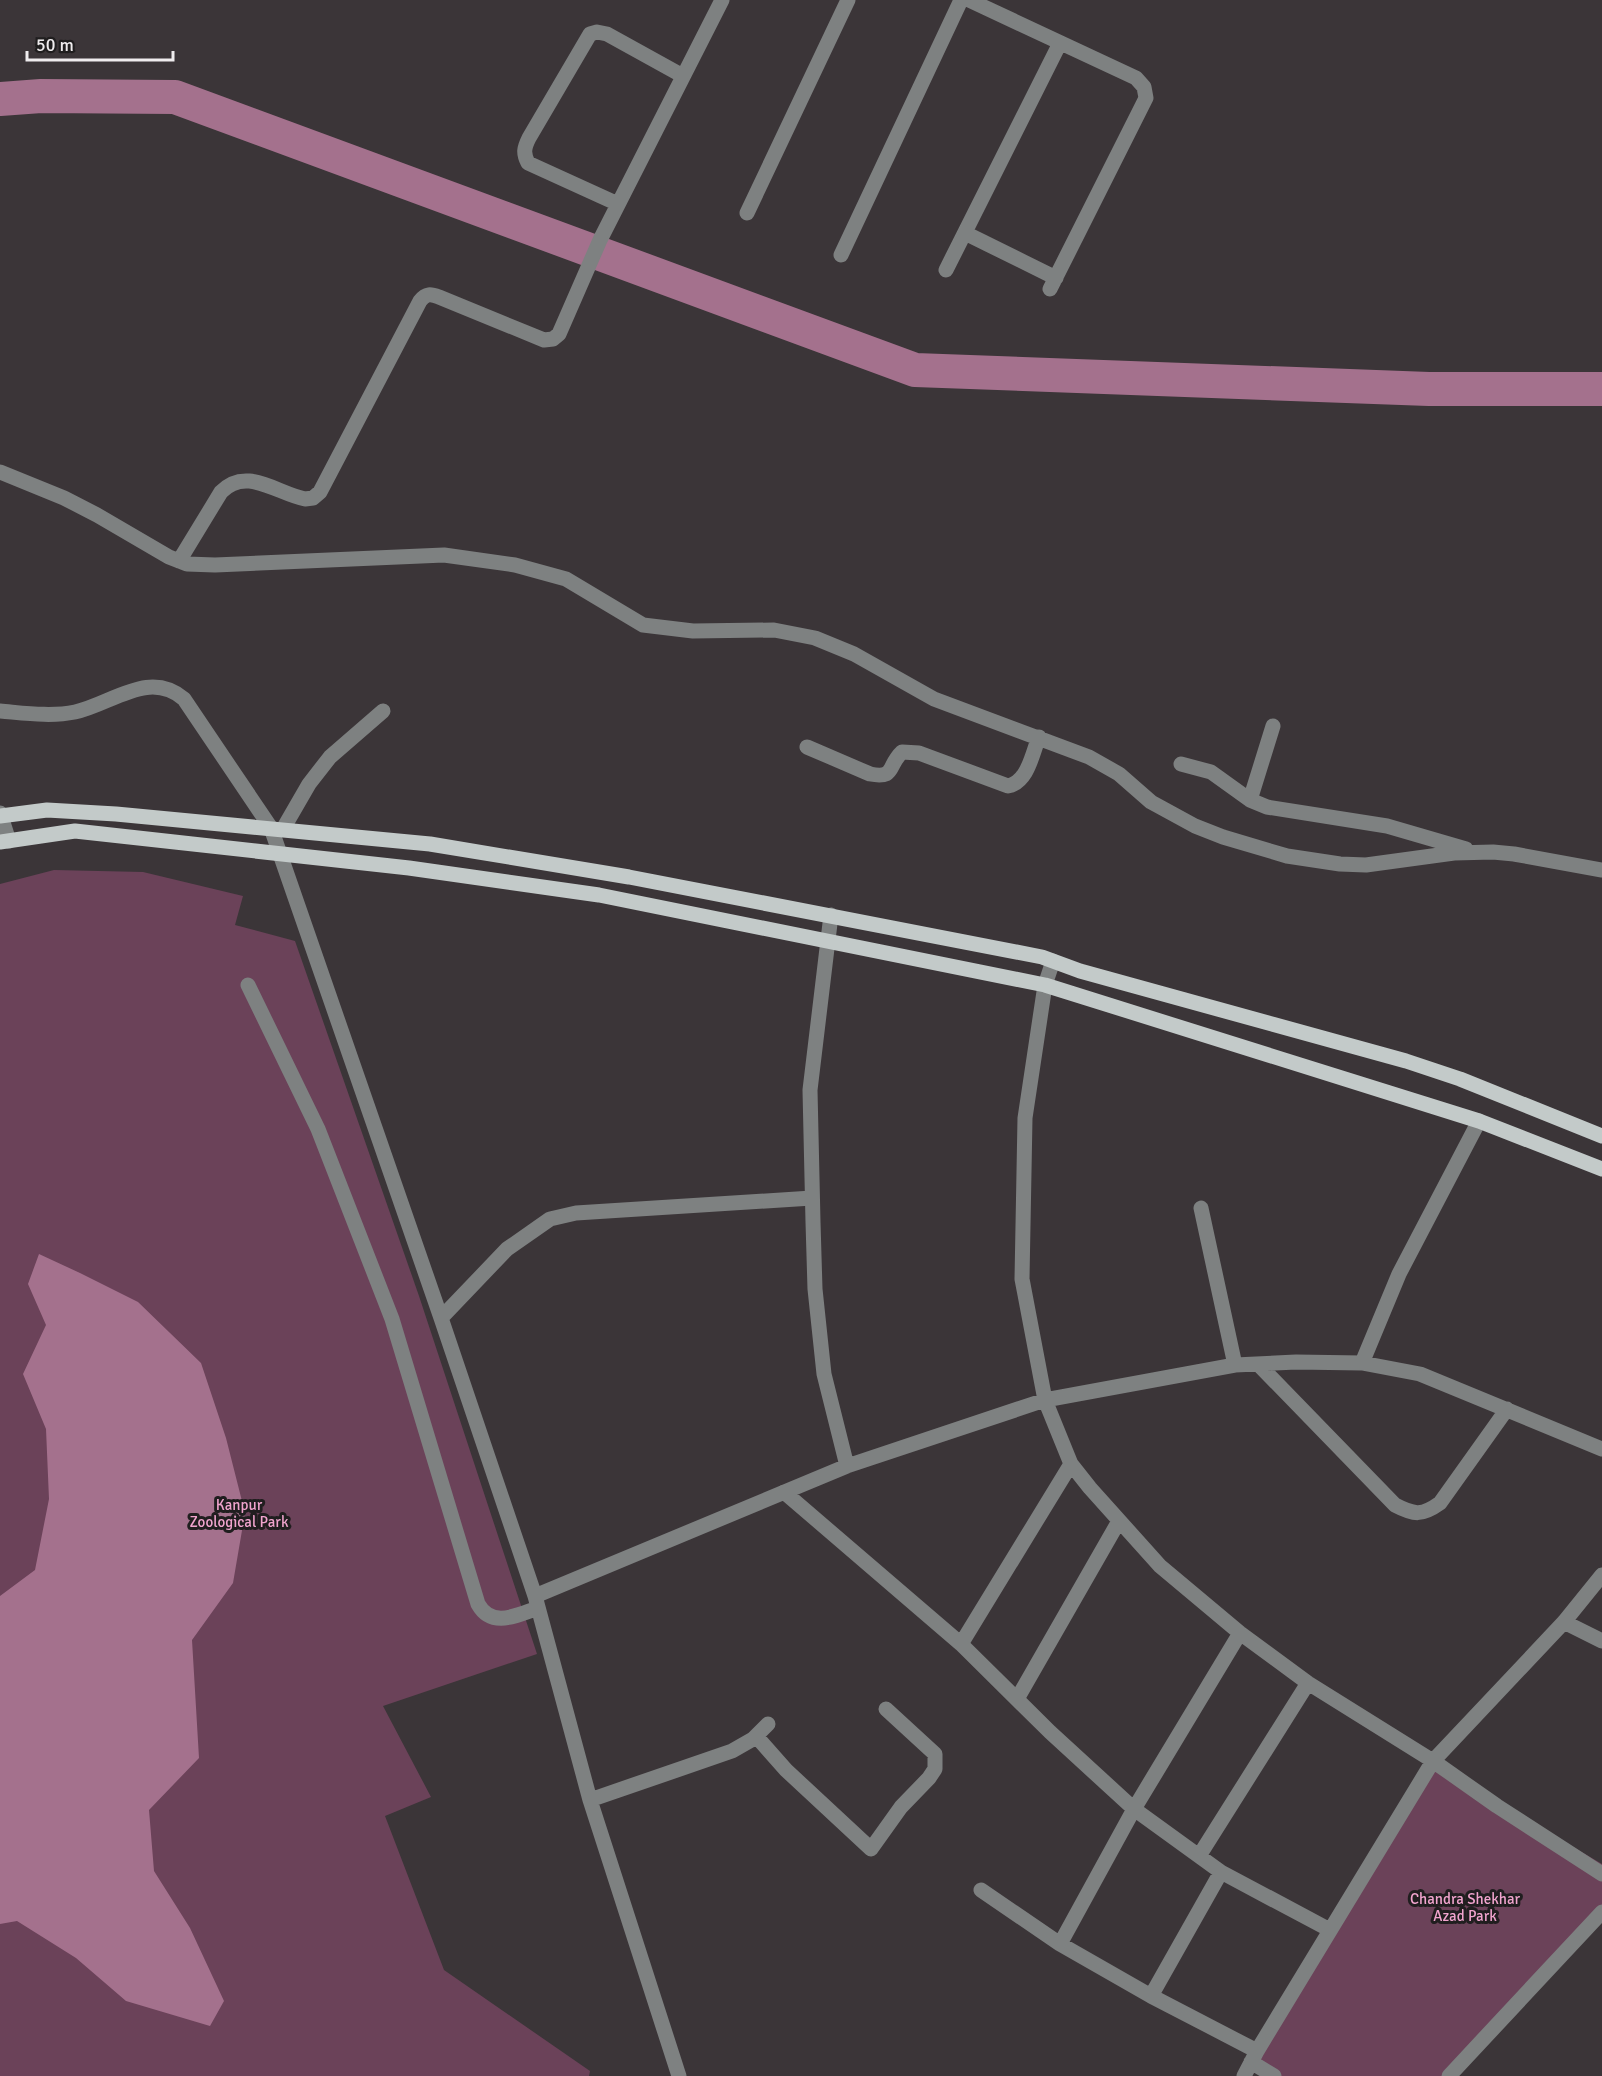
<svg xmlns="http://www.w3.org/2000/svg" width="1602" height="2076" viewBox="0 0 1602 2076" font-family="Signika,sans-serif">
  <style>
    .green { fill: #6b4259 }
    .water { fill: #a4718d }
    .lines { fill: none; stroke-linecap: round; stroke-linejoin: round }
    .river { stroke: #a4718d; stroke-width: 34 }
    .minor { stroke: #7e8181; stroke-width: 15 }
    .major { stroke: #c3cac9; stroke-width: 15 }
    .labels { text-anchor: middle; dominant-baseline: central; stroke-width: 6; stroke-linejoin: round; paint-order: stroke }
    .park-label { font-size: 15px; fill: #f1a4ce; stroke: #201e1f }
  </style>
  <rect width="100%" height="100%" fill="#3b3538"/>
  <!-- green -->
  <path class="green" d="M 54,870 L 143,872 L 243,896 L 235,925 L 295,941 L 419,1296 L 537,1654 L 383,1706 L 431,1797 L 385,1816 L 444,1970 L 590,2071 L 589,2076 L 0,2076 L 0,884 Z
    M 1431,1763 L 1602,1864 L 1602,1912 L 1449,2076 L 1268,2076 L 1249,2064 Z"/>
  <!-- water -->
  <path class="water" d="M 39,1254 L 80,1273 L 138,1302 L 201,1363 L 226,1438 L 245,1513 L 233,1583 L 192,1640 L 199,1758 L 149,1810 L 154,1871 L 190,1928 L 224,2001 L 210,2026 L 126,2001 L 76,1958 L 17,1921 L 0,1924 L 0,1596 L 35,1570 L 49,1499 L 46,1429 L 23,1374 L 46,1325 L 28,1284 Z"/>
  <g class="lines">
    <!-- river -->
    <path class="river" d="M 0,99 L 41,96 L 175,97 L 915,370 L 1429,389 L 1602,389"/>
    <!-- minor -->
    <path class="minor" d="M 969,0 L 1136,78 L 1144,87 L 1146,98 L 1050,289
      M 618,204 L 528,163 C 523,153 524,148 529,138 L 590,34 L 597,32 L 607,34 L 683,76
      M 747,213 L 848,0
      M 965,233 L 1056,278
      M 841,255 L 961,0
      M 946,270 L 1060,43
      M 0,472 L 64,498 L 97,515 L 169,557 L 187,564 L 215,565 L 444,555 L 515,565 L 566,579 L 643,625 L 693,631 L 774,630 L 815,638 L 854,654 L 934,699 L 1089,757 L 1119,774 L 1151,802 L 1195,826 L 1223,837 L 1287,856 L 1340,864 L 1366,865 L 1454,853 L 1493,852 L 1514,854 L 1602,870
      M 179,561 L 221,492 C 246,466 276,493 305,499 L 313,498 L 320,492 L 420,301 C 426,293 431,294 439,297 L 544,340 L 553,339 L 559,334 L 600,240 L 722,0
      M 0,711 C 24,713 51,717 75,712 C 112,704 149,669 184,699 L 271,828 L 441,1318 L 535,1596 L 590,1800 L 679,2076
      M 807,747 L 870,774 C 896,779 887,766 902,752 L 919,753 L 1008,786 C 1028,782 1032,754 1039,737
      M 1181,764 L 1211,772 L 1250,800 L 1267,807 L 1387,826 L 1466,849
      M 1250,800 L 1273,726
      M 0,813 L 9,841
      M 283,829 L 309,784 L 330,757 L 383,711
      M 831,915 L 810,1090 L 813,1222 L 815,1289 L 824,1374 L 847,1466
      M 1053,961 L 1045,985 L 1025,1118 L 1022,1279 L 1045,1400 L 1071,1464 L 1090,1488 L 1160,1566 L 1240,1633 L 1308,1683 L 1433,1761 L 1497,1806 L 1602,1874
      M 248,985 L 318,1129 L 392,1319 L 478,1604 C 492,1629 517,1615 538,1608
      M 1201,1208 L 1235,1365
      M 441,1318 L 507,1249 L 550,1219 L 576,1213 L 812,1198
      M 1362,1363 L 1399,1274 L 1479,1121
      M 1258,1364 L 1395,1505 C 1414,1515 1422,1516 1440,1503 L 1507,1409
      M 784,1492 L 961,1644 L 1050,1732 L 1134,1809 L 1221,1872 L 1330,1930
      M 535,1596 L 847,1466 L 1045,1400 L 1235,1365 L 1296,1362 L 1362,1363 L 1420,1374 L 1602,1449
      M 1564,1622 L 1602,1641
      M 961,1644 L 1071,1464
      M 1017,1699 L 1119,1521
      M 756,1736 L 786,1770 L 871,1849 L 901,1807 L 929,1778 L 935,1769 L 935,1754 L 886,1709
      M 590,1800 L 732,1751 L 753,1739 L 768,1724
      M 1199,1856 L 1308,1683
      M 981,1890 L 1060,1944 L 1151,1996 L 1257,2051
      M 1060,1944 L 1134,1809 L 1240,1633
      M 1151,1996 L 1221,1872
      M 1251,2062 L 1274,2076
      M 1244,2076 L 1257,2051 L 1433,1761 L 1564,1622 L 1602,1575
      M 1449,2076 L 1602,1912"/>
    <!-- major -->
    <path class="major" d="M 0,816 L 47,810 L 116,814 L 430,844 L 629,877 L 1042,957 L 1080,971 L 1406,1061 L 1460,1079 L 1602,1136
      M 0,842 L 75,831 L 409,868 L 599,895 L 1045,985 L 1479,1121 L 1602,1169"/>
  </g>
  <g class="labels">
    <!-- park labels -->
    <g class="park-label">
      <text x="239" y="1505">Kanpur<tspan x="239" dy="17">Zoological Park</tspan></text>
      <text x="1465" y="1899">Chandra Shekhar<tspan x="1465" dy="17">Azad Park</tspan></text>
    </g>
  </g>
  <!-- scale -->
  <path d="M27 51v9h146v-9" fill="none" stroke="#efecee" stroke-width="3"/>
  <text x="36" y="51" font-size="18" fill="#efecee" stroke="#201e1f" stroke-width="4.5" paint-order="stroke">50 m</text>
</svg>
